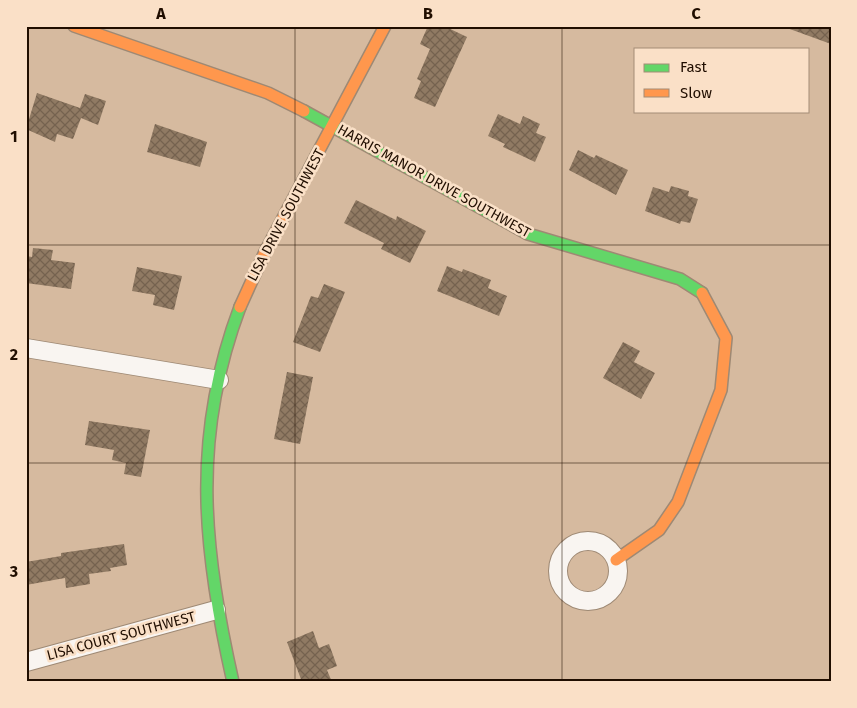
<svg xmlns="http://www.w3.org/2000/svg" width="857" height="708" viewBox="0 0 857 708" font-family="'Fira Sans',sans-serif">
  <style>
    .building { fill: url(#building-cross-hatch) }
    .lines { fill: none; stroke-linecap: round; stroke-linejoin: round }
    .street-casing { stroke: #9e8974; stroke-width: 20 }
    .fast-casing { stroke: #9e8974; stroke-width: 14 }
    .slow-casing { stroke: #9e8974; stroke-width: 14 }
    .street { stroke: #f9f5f1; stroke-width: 18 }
    .fast { stroke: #63d668; stroke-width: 11 }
    .slow { stroke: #ff974d; stroke-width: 11 }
    .grid { fill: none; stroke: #200e00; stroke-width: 1; stroke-opacity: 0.55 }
    .labels { text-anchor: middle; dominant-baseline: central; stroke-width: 5; stroke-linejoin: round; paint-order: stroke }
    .street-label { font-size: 14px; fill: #200e00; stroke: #fae0c7 }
    .neatline { fill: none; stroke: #200e00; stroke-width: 2 }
    .grid-label { font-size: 16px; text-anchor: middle; font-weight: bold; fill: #200e00 }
  </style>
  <defs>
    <pattern id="building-cross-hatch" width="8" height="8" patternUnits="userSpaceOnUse" patternTransform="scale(1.25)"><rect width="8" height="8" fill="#907a63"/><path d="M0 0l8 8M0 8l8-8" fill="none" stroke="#75624f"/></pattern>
  </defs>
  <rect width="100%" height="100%" fill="#d6ba9f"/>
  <!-- building -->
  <path class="building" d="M 428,26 L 444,26 L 467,37 L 435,107 L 414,98 L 421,81 L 417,79 L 430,49 L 420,44 Z
    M 787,26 L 831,26 L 831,44 L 787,28 Z
    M 37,93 L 80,108 L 85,94 L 106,101 L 98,125 L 81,118 L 73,139 L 57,134 L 55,142 L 26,129 Z
    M 498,114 L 520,124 L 523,116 L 540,124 L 536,133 L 546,137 L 535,162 L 503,147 L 505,144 L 488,136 Z
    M 155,124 L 207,142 L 200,167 L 147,152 Z
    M 578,150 L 594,158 L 596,155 L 628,170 L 616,195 L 569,170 Z
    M 671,186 L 689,191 L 688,196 L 698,199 L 690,223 L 681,221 L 680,224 L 645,211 L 653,187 L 669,192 Z
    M 356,200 L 396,220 L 397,216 L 426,231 L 410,263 L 381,249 L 384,243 L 344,223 Z
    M 33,248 L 53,250 L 51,260 L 75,263 L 71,289 L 26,283 L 26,256 L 32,257 Z
    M 447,266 L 462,272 L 463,269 L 491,280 L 488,288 L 507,296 L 499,316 L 437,291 Z
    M 137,267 L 182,276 L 174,310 L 153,305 L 155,295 L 132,291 Z
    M 324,284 L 345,292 L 320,352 L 293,342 L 311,296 L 318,298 Z
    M 623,342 L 640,351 L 634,362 L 655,373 L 641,399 L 603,378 Z
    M 287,372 L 313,377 L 300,444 L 274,439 Z
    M 89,421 L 150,430 L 141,477 L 124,474 L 126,463 L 112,460 L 114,450 L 85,445 Z
    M 124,544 L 127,565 L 110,568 L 111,571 L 89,574 L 90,584 L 66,588 L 65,578 L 26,585 L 26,562 L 61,556 L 61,553 Z
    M 313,631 L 319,648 L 329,644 L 337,666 L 327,670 L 332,682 L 302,682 L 287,642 Z"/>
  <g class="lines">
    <!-- street casing -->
    <g class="street-casing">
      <path id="street" d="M 26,348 L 219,380
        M558 571a30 30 0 1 1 60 0a30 30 0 1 1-60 0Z
        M 26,662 L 216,610"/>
    </g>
    <!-- fast casing -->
    <g class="fast-casing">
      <path id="fast" d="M 304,111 L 528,234 L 680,279 L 702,293
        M 233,682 C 203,550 191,437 240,307"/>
    </g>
    <!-- slow casing -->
    <g class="slow-casing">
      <path id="slow" d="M 74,26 L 268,93 L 304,111
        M 240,307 L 265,252 L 385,26
        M 616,560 L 659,530 L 678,502 L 721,390 L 726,338 L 702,293"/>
    </g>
    <!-- street -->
    <use href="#street" class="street"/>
    <!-- fast -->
    <use href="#fast" class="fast"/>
    <!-- slow -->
    <use href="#slow" class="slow"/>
  </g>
  <!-- grid -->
  <path class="grid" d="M 295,26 L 295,682M 562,26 L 562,682M 26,245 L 831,245M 26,463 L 831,463"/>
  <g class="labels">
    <!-- street labels -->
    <g class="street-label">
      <text transform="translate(434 181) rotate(29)">HARRIS MANOR DRIVE SOUTHWEST</text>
      <text transform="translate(286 215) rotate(-62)">LISA DRIVE SOUTHWEST</text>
      <text transform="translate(121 636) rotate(-15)">LISA COURT SOUTHWEST</text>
    </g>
  </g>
  <!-- border -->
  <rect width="857" height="708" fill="none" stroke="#fae0c7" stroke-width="55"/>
  <!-- legend -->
  <rect x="634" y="48" width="175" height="65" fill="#fae0c7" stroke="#a38c77"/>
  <rect x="644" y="64" width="25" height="8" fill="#63d668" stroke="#a38c77"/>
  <text x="680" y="72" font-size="15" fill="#200e00">Fast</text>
  <rect x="644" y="89" width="25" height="8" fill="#ff974d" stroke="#a38c77"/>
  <text x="680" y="98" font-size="15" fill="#200e00">Slow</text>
  <rect x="28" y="28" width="802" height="652" class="neatline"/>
  <g class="grid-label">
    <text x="161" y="19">A</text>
    <text x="428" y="19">B</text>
    <text x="696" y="19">C</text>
    <text x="14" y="142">1</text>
    <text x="14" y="360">2</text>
    <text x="14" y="577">3</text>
  </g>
</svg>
